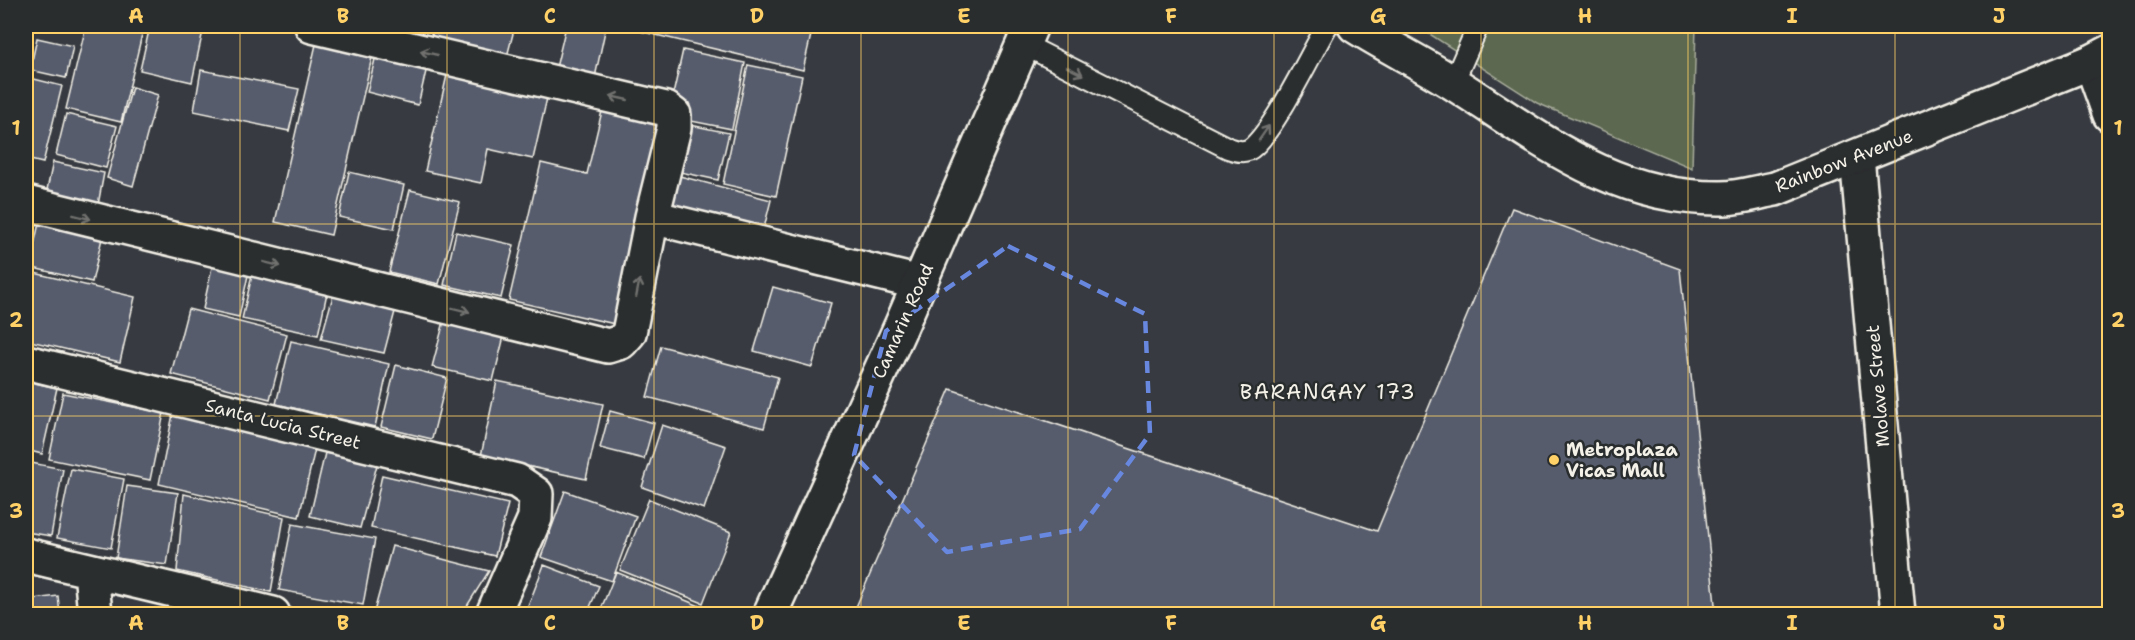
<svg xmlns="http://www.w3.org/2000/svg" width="2135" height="640" viewBox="0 0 2135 640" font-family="'Shantell Sans',sans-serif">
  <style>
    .green { fill: #5c684f; stroke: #a8ac9c; stroke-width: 1.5 }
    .building { fill: #565b6c; stroke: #f4f1e8; stroke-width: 1.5 }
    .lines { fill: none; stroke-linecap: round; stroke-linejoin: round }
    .lane-casing { stroke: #f4f1e8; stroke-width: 24 }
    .street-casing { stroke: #f4f1e8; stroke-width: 38 }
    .secondary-casing { stroke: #f4f1e8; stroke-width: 38 }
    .lane { stroke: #2a2d2e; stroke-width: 20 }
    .street { stroke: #2a2d2e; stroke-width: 33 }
    .secondary { stroke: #2a2d2e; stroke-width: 33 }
    .oneway { stroke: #71726f }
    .marked { fill: none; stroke: #6887de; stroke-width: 4.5; stroke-dasharray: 12 8; stroke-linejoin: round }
    .grid { fill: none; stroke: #ffd166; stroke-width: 1.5; stroke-opacity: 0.55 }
    .poi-dot { fill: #ffd166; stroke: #2a2d2e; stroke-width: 2 }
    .labels { text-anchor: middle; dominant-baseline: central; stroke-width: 5; stroke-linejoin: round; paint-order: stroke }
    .street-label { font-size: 18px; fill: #f4f1e8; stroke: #2a2d2e }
    .poi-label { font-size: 18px; font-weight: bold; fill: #f4f1e8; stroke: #2a2d2e; text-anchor: start }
    .quarter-label { font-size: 21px; letter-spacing: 1.5px; fill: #f4f1e8; stroke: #2a2d2e }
    .neatline { fill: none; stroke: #ffd166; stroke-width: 2 }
    .grid-label { font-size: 20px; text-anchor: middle; font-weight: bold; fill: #ffd166 }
  </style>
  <rect width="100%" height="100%" fill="#373b41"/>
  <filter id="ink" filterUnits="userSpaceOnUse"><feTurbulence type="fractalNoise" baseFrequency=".0167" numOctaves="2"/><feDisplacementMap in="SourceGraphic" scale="12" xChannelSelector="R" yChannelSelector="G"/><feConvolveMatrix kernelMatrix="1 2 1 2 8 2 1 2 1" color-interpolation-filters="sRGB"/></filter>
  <g filter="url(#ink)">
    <!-- green -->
    <path class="green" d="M 1417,26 L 1696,26 L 1692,168 L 1537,103 Z"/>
    <!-- building -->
    <path class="building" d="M 86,26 L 144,26 L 121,122 L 66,109 Z
      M 150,26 L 204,26 L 192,82 L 140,70 Z
      M 379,26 L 424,26 L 421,41 Z
      M 434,26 L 515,26 L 504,68 L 428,49 Z
      M 566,26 L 584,26 L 605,31 L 594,82 L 555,72 Z
      M 640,26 L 813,26 L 803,70 L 639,31 Z
      M 37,38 L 73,46 L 66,78 L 30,70 Z
      M 317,40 L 373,53 L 331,235 L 275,222 Z
      M 683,50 L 745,63 L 732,129 L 686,120 L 690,103 L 672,99 Z
      M 376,55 L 427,67 L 418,105 L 367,92 Z
      M 748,65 L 802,76 L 776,196 L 723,184 Z
      M 201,70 L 299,89 L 289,131 L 194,111 Z
      M 447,75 L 547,98 L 533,159 L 488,149 L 481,183 L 425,171 Z
      M 26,77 L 62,86 L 43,163 L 26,159 Z
      M 132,87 L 158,95 L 133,186 L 107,178 Z
      M 602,111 L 662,125 L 615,324 L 509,300 L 541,163 L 587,174 Z
      M 66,114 L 117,126 L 106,168 L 56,155 Z
      M 681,123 L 729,133 L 718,180 L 671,170 Z
      M 53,162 L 104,173 L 97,210 L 45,199 Z
      M 349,172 L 404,185 L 394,229 L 339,217 Z
      M 672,174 L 771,200 L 764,228 L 665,202 Z
      M 410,190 L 460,202 L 439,284 L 389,272 Z
      M 1512,208 L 1680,269 L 1716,614 L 853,614 L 950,389 L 1377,531 Z
      M 42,210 L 105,225 L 92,282 L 29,267 Z
      M 456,232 L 514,245 L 501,298 L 444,285 Z
      M 214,258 L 250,266 L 239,317 L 203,309 Z
      M 26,271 L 135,297 L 120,362 L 26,340 Z
      M 253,271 L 328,288 L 318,335 L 242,319 Z
      M 773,287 L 831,303 L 812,367 L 754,351 Z
      M 334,292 L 397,304 L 384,353 L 321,339 Z
      M 188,309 L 287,334 L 270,399 L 171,374 Z
      M 447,310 L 507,324 L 493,381 L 432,367 Z
      M 291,341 L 389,364 L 375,427 L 276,404 Z
      M 661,346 L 778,377 L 764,428 L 647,397 Z
      M 396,365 L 447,378 L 432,439 L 381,427 Z
      M 26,381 L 57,388 L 42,454 L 26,450 Z
      M 497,381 L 603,404 L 586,479 L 481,456 Z
      M 63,393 L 164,413 L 150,480 L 49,459 Z
      M 610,411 L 654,423 L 644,459 L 600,448 Z
      M 173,414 L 315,449 L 299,517 L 159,484 Z
      M 662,425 L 726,446 L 704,509 L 642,487 Z
      M 325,453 L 377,465 L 360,528 L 310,516 Z
      M 26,462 L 63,469 L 51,536 L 26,532 Z
      M 71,469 L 124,479 L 111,548 L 57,538 Z
      M 382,475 L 508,504 L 495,556 L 371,528 Z
      M 127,486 L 178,493 L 167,565 L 116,558 Z
      M 565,491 L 636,516 L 612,581 L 541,557 Z
      M 184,494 L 284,517 L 271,592 L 177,571 Z
      M 649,499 L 731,532 L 703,603 L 620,570 Z
      M 292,524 L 375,539 L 363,605 L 279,590 Z
      M 392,546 L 489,571 L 462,614 L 384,614 L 374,612 Z
      M 544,565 L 599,586 L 587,614 L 525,614 Z
      M 616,572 L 707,609 L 705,614 L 599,614 Z
      M 58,596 L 60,614 L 26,614 L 26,600 Z"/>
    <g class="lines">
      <!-- lane casing -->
      <g class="lane-casing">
        <path id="lane" d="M 1023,44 L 1228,148 C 1237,151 1246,154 1254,146 C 1278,123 1309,57 1327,26
          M 1453,83 L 1478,26"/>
      </g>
      <!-- street casing -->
      <g class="street-casing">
        <path id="street" d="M 2091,62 L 2110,115
          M 1857,157 L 1898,614
          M 26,203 L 608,346 L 621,342 L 629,333 L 652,217 L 674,128 L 674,115 L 666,109 L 312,26
          M 652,217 L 920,283
          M 26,362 L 517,481 L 536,494 L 535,518 L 493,614
          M 26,555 L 273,614
          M 91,571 L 95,614"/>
      </g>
      <!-- secondary casing -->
      <g class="secondary-casing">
        <path id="secondary" d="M 1355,26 C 1387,46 1421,63 1453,83 C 1540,138 1612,199 1721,198 C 1739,198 1758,192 1775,189 L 2091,62 L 2110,52
          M 770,614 L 901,326 L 1031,26"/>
      </g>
      <!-- lane -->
      <use href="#lane" class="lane"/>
      <!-- street -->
      <use href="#street" class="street"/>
      <!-- secondary -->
      <use href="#secondary" class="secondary"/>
    </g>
    <!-- one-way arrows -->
    <defs><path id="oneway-shaft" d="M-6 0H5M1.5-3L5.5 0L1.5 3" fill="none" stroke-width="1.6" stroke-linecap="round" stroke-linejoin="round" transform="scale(1.5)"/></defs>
    <g class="oneway">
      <use href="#oneway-shaft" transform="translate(429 53) rotate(-167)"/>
      <use href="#oneway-shaft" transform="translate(1075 71) rotate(27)"/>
      <use href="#oneway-shaft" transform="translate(619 98) rotate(-167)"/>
      <use href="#oneway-shaft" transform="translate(1264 133) rotate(-55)"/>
      <use href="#oneway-shaft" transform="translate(82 217) rotate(14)"/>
      <use href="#oneway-shaft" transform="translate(272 264) rotate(14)"/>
      <use href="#oneway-shaft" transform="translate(638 288) rotate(-79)"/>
      <use href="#oneway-shaft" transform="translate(461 310) rotate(14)"/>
    </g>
  </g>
  <!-- marked area -->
  <path class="marked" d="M 1008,246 L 1145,314 L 1150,434 L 1080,529 L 947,552 L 854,455 L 886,331 Z"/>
  <!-- grid -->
  <path class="grid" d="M 240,26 L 240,614M 447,26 L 447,614M 654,26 L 654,614M 861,26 L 861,614M 1068,26 L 1068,614M 1274,26 L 1274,614M 1481,26 L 1481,614M 1688,26 L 1688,614M 1895,26 L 1895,614M 26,224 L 2110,224M 26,416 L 2110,416"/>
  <!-- markers -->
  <circle class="poi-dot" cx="1554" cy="460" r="6"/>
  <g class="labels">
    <!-- street labels -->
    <g class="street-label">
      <text transform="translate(1844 161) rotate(-21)">Rainbow Avenue</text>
      <text transform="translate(903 321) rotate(-66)">Camarin Road</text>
      <text transform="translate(1878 386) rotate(-95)">Molave Street</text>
      <text transform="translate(283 424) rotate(14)">Santa Lucia Street</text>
    </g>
    <!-- poi labels -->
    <g class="poi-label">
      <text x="1566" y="450">Metroplaza<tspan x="1566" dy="21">Vicas Mall</tspan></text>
    </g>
    <!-- quarter labels -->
    <g class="quarter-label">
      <text x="1328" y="392">BARANGAY 173</text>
    </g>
  </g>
  <!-- margin -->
  <rect width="2135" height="640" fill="none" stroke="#2a2d2e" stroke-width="66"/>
  <rect x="33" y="33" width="2069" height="574" class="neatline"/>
  <g class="grid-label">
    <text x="136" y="23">A</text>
    <text x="343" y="23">B</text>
    <text x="550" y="23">C</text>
    <text x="757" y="23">D</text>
    <text x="964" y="23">E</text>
    <text x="1171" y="23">F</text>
    <text x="1378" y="23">G</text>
    <text x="1585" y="23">H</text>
    <text x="1792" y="23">I</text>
    <text x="1999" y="23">J</text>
    <text x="16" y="135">1</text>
    <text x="2118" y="135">1</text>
    <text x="16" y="327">2</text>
    <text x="2118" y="327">2</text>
    <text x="16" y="518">3</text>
    <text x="2118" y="518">3</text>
    <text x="136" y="630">A</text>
    <text x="343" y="630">B</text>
    <text x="550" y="630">C</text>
    <text x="757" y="630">D</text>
    <text x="964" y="630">E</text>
    <text x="1171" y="630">F</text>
    <text x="1378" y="630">G</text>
    <text x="1585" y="630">H</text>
    <text x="1792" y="630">I</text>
    <text x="1999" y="630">J</text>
  </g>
</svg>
